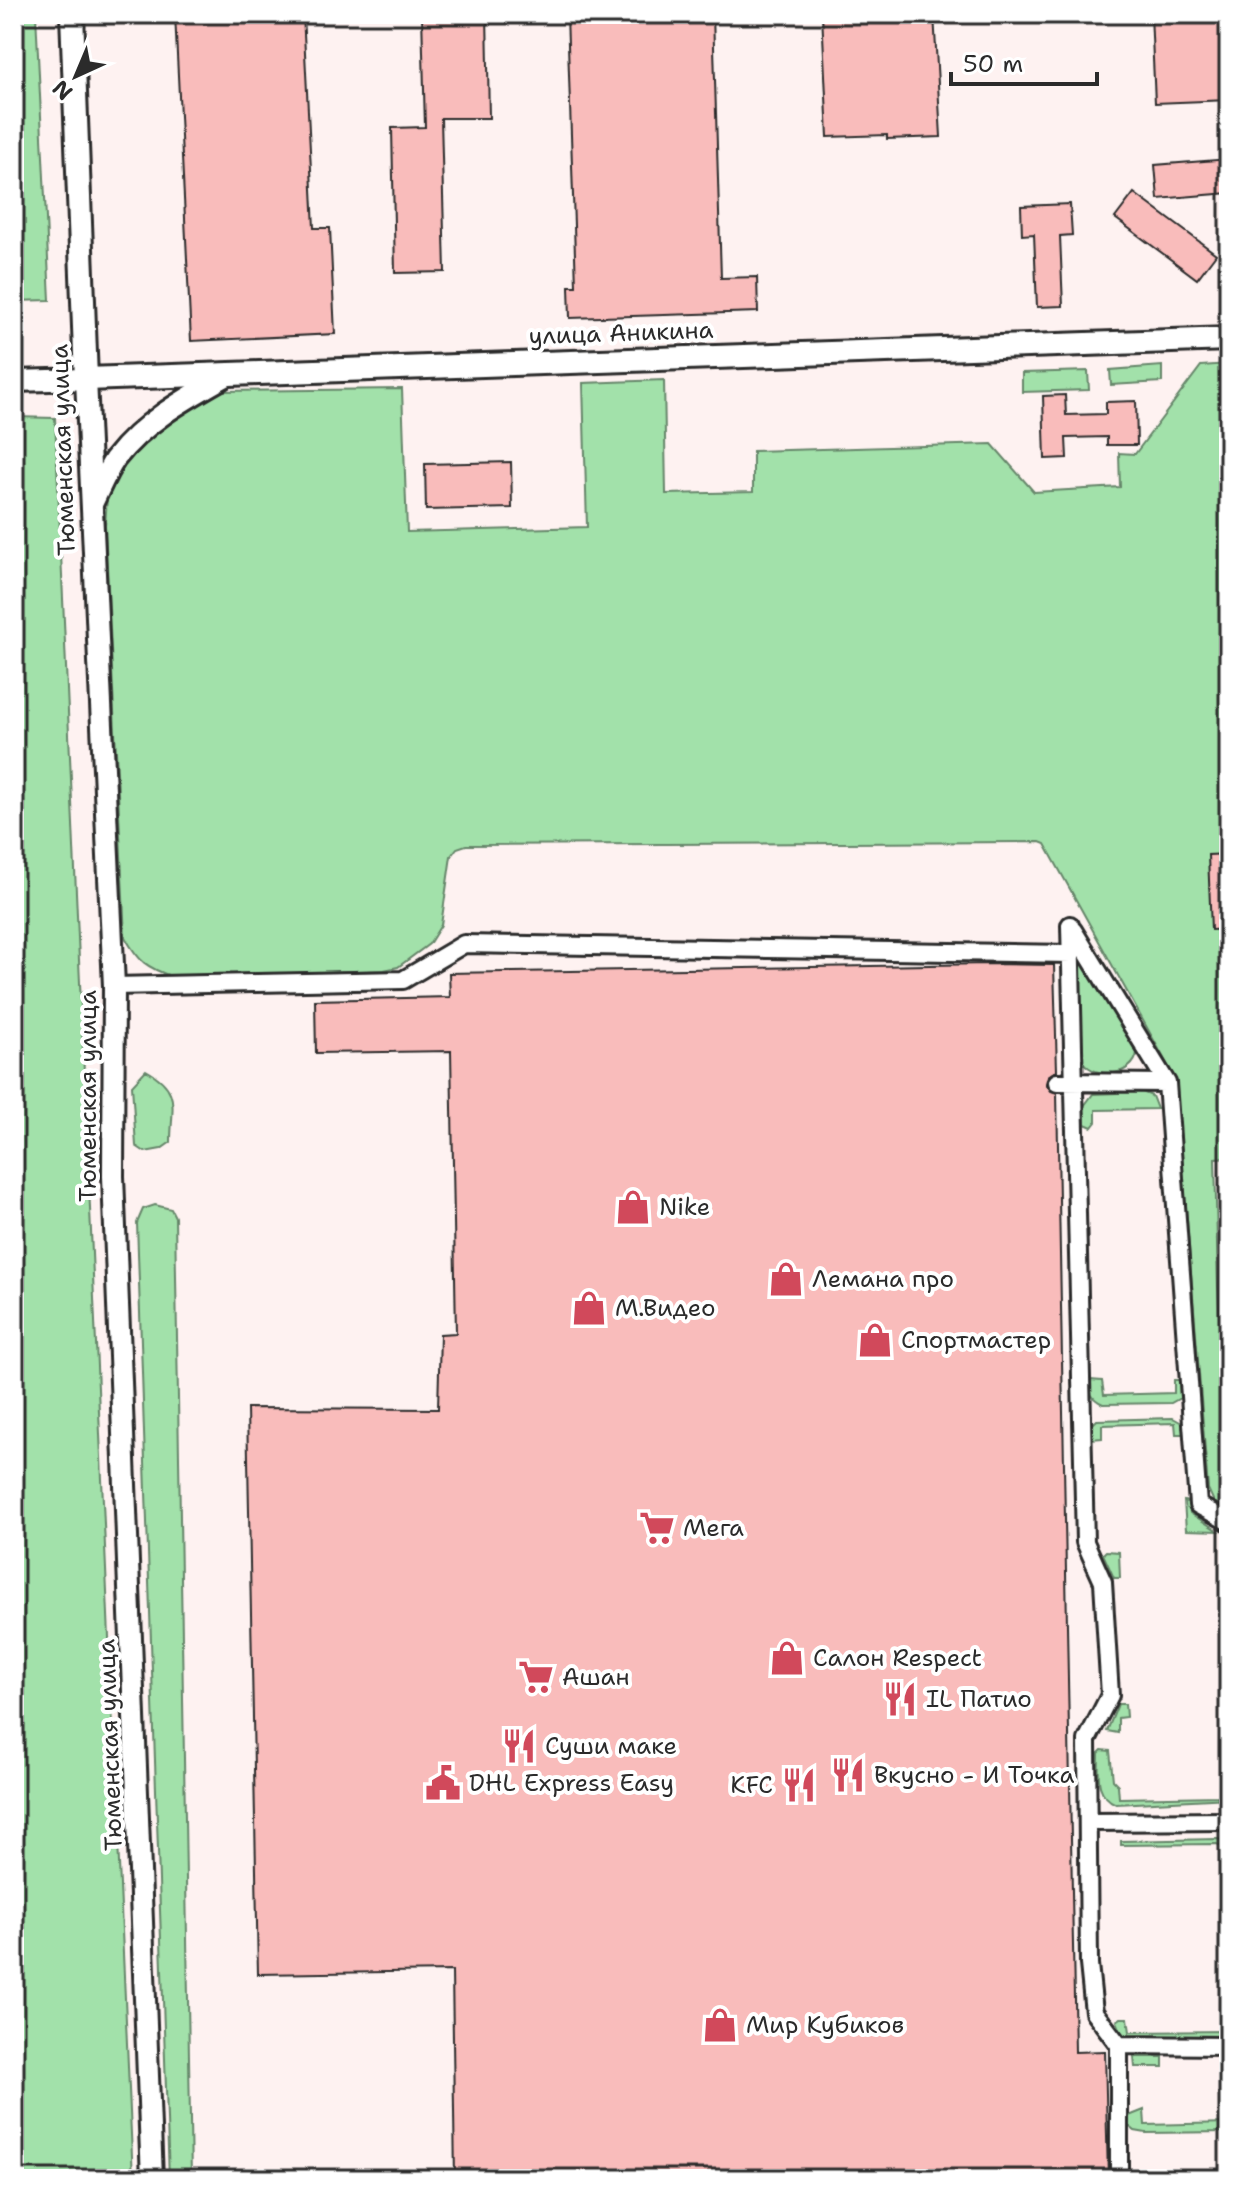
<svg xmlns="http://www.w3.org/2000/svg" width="1243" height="2193" viewBox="0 0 1243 2193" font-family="'Shantell Sans',sans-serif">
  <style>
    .green { fill: #a2e1aa; stroke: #66866a; stroke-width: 2 }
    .building { fill: #f9bcbb; stroke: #2b2b2b; stroke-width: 2 }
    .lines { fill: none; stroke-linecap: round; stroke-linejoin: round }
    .minor-casing { stroke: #2b2b2b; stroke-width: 22 }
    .tertiary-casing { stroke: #2b2b2b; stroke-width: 26 }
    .secondary-casing { stroke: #2b2b2b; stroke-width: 28 }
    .minor { stroke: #fff; stroke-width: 16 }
    .tertiary { stroke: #fff; stroke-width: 20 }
    .secondary { stroke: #fff; stroke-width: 22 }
    .labels { text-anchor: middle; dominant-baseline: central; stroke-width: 8; stroke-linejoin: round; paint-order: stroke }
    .street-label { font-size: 24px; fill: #2b2b2b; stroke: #fff }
    .poi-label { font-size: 24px; fill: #2b2b2b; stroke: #fff; text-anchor: start }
  </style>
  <rect width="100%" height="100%" fill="#fef2f1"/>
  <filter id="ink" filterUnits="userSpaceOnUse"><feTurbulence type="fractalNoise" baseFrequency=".0125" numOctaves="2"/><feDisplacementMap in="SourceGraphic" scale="16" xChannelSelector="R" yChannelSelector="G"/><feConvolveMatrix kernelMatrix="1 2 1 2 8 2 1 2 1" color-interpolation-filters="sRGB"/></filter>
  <g filter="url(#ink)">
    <!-- green -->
    <path class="green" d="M 14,14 L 36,14 L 50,300 L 14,301 Z
      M 1229,364 L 1229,1157 L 1215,1158 L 1218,1286 L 1229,1511 L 1214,1502 L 1208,1489 L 1176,1080 L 1045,844 L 1040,842 L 466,845 L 457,848 L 451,856 L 441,925 L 429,944 L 398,967 L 384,970 L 173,977 C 146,967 139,962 125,937 L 105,526 L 108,483 L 138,440 L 215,391 L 402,389 L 407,532 L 587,527 L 583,383 L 664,380 L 666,494 L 753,492 L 753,451 L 992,444 L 1034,492 L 1120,487 L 1119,453 L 1135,454 L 1201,366 Z
      M 1162,366 L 1162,382 L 1111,385 L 1110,370 Z
      M 1088,371 L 1089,390 L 1022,392 L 1022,373 Z
      M 14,417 L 55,418 L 133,2179 L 14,2179 Z
      M 1084,964 L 1088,966 L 1137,1053 C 1134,1076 1096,1080 1083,1062 L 1080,973 L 1081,965 Z
      M 146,1070 C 182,1090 171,1106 171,1142 L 161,1149 L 145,1152 L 136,1146 L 132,1085 Z
      M 1142,1092 L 1152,1096 L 1157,1109 L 1096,1110 L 1096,1122 L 1092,1127 L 1085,1124 L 1084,1106 L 1093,1094 Z
      M 155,1205 L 171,1209 L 175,1217 L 191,2179 L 169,2179 L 137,1223 L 143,1209 Z
      M 1090,1380 L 1102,1381 L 1104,1395 L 1174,1393 L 1174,1380 L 1179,1380 L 1180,1398 L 1171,1403 L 1103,1404 C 1090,1398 1090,1393 1090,1380 Z
      M 1173,1418 L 1182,1423 L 1183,1434 L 1176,1434 L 1175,1423 L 1102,1425 L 1102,1438 L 1091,1439 L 1091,1426 L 1097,1420 Z
      M 1184,1501 L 1189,1502 L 1190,1513 L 1218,1531 L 1186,1530 Z
      M 1106,1551 L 1119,1552 L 1120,1578 L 1114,1578 L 1103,1554 Z
      M 1118,1704 L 1125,1704 L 1126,1717 L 1118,1718 L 1118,1733 L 1107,1731 Z
      M 1102,1750 L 1110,1751 L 1113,1780 L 1118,1785 L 1119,1798 L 1219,1796 L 1219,1780 L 1229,1780 L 1229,1798 L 1116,1804 C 1094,1794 1099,1774 1099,1753 Z
      M 1218,1839 L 1229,1842 L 1229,1851 L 1217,1844 L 1121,1845 L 1121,1841 Z
      M 1121,2018 L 1128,2018 L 1130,2032 L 1229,2031 L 1229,2036 L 1129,2038 L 1122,2034 L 1117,2021 Z
      M 1134,2057 L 1163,2057 L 1163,2067 L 1135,2067 Z
      M 1144,2110 L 1145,2125 L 1229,2123 L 1229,2132 L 1146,2133 L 1135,2131 L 1129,2126 L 1129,2116 Z"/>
    <!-- building -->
    <path class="building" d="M 175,14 L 303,14 L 314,228 L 330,228 L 335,334 L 191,341 Z
      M 422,14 L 487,14 L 489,118 L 441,118 L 445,272 L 395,273 L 392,128 L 425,127 Z
      M 567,14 L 713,14 L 721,278 L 757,277 L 758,312 L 570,318 L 569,286 L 576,286 Z
      M 822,14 L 934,14 L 941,137 L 887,139 L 887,135 L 828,137 Z
      M 1151,14 L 1229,14 L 1229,100 L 1155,103 Z
      M 1229,159 L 1229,193 L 1158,199 L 1155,165 Z
      M 1134,193 L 1216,254 L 1197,279 L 1115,218 Z
      M 1070,204 L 1072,235 L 1060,236 L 1063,306 L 1037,307 L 1034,234 L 1022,235 L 1021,206 Z
      M 1065,395 L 1066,415 L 1106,414 L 1106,402 L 1136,401 L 1137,445 L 1107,445 L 1107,437 L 1066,438 L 1067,458 L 1045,459 L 1043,396 Z
      M 511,462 L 512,508 L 426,510 L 425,464 Z
      M 1229,854 L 1229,929 L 1211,930 L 1208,855 Z
      M 989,964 L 1054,965 L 1057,1071 L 1048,1076 L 1046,1083 L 1051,1091 L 1057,1093 L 1075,2052 L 1105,2051 L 1108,2179 L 455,2179 L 452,1971 L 258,1974 L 247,1408 L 438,1409 L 440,1334 L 456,1333 L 451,1051 L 316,1053 L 315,1000 L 450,997 L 449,973 Z"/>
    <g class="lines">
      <!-- minor casing -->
      <g class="minor-casing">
        <path id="minor" d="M 1070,925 L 1085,1542 L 1103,1582 L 1110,1695 L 1087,1740 L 1089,1964 L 1094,2012 L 1119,2045 L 1119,2179
          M 1073,930 L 1167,1083 L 1198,1505 L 1229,1522
          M 114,986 L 403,980 L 464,944 L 1072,954
          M 1057,1082 L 1167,1083
          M 1088,1822 L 1229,1821
          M 1119,2045 L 1229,2046"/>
      </g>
      <!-- tertiary casing -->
      <g class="tertiary-casing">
        <path id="tertiary" d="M 14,381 L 86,379 L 114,986 L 113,1176 L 152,2179
          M 92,504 C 99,490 106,472 115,459 C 145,420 189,397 231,373"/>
      </g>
      <!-- secondary casing -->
      <g class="secondary-casing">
        <path id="secondary" d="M 72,14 L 86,379 L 1229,339"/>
      </g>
      <!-- minor -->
      <use href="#minor" class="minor"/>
      <!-- tertiary -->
      <use href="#tertiary" class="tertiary"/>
      <!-- secondary -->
      <use href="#secondary" class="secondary"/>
    </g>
  </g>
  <!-- icons -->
  <defs>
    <g id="shop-bare" transform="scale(2.76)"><path d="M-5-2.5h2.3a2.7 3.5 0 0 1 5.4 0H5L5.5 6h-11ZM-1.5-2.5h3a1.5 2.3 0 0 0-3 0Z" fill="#d1495b" stroke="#fff" stroke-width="2.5" paint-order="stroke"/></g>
    <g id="supermarket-bare" transform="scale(2.76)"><path d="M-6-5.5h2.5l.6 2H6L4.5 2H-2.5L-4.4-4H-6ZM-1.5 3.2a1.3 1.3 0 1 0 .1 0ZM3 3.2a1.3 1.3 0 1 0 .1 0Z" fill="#d1495b" stroke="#fff" stroke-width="2.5" paint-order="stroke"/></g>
    <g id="restaurant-bare" transform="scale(2.76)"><path d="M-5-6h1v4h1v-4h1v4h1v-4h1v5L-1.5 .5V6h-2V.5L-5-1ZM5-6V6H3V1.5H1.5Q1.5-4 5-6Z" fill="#d1495b" stroke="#fff" stroke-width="2.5" paint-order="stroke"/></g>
    <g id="civic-bare" transform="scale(2.76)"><path d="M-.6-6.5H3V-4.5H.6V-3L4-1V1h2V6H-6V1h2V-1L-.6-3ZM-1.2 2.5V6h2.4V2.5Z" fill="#d1495b" stroke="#fff" stroke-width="2.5" paint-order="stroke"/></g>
  </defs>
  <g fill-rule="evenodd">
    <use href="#shop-bare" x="633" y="1207"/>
    <use href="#shop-bare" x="786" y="1279"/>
    <use href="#shop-bare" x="589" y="1308"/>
    <use href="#shop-bare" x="875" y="1340"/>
    <use href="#supermarket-bare" x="657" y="1528"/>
    <use href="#shop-bare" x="787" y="1658"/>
    <use href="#supermarket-bare" x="536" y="1677"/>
    <use href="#restaurant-bare" x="900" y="1699"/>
    <use href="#restaurant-bare" x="519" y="1746"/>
    <use href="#restaurant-bare" x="848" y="1775"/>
    <use href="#civic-bare" x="443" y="1783"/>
    <use href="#restaurant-bare" x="799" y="1785"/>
    <use href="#shop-bare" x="720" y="2025"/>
  </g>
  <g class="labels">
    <!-- street labels -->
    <g class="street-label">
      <text transform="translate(621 333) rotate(-2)">улица Аникина</text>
      <text transform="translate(63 450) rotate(-92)">Тюменская улица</text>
      <text transform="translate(88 1096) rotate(-90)">Тюменская улица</text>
      <text transform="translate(110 1745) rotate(-92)">Тюменская улица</text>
    </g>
    <!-- poi labels -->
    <g class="poi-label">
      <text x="659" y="1207">Nike</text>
      <text x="812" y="1279">Лемана про</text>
      <text x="615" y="1308">М.Видео</text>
      <text x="901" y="1340">Спортмастер</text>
      <text x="683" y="1528">Мега</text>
      <text x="813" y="1658">Салон Respect</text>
      <text x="562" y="1677">Ашан</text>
      <text x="926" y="1699">IL Патио</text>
      <text x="545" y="1746">Суши маке</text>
      <text x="874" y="1775">Вкусно - И Точка</text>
      <text x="469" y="1783">DHL Express Easy</text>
      <text x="773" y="1785" text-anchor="end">KFC</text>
      <text x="746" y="2025">Мир Кубиков</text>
    </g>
  </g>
  <!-- margin -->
  <rect width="1243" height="2193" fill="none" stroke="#fff" stroke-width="48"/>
  <rect x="24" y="24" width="1195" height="2145" fill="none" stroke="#2b2b2b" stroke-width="3" filter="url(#ink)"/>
  <!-- north arrow -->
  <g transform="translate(76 76) rotate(224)" stroke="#ffffff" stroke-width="6" paint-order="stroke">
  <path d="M0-6L14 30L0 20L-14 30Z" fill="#2b2b2b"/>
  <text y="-12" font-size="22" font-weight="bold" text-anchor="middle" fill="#2b2b2b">N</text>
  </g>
  <!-- scale -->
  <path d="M951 72v12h146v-12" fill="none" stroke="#2b2b2b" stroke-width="4"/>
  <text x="963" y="72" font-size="24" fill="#2b2b2b" stroke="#ffffff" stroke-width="6" paint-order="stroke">50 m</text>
</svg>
